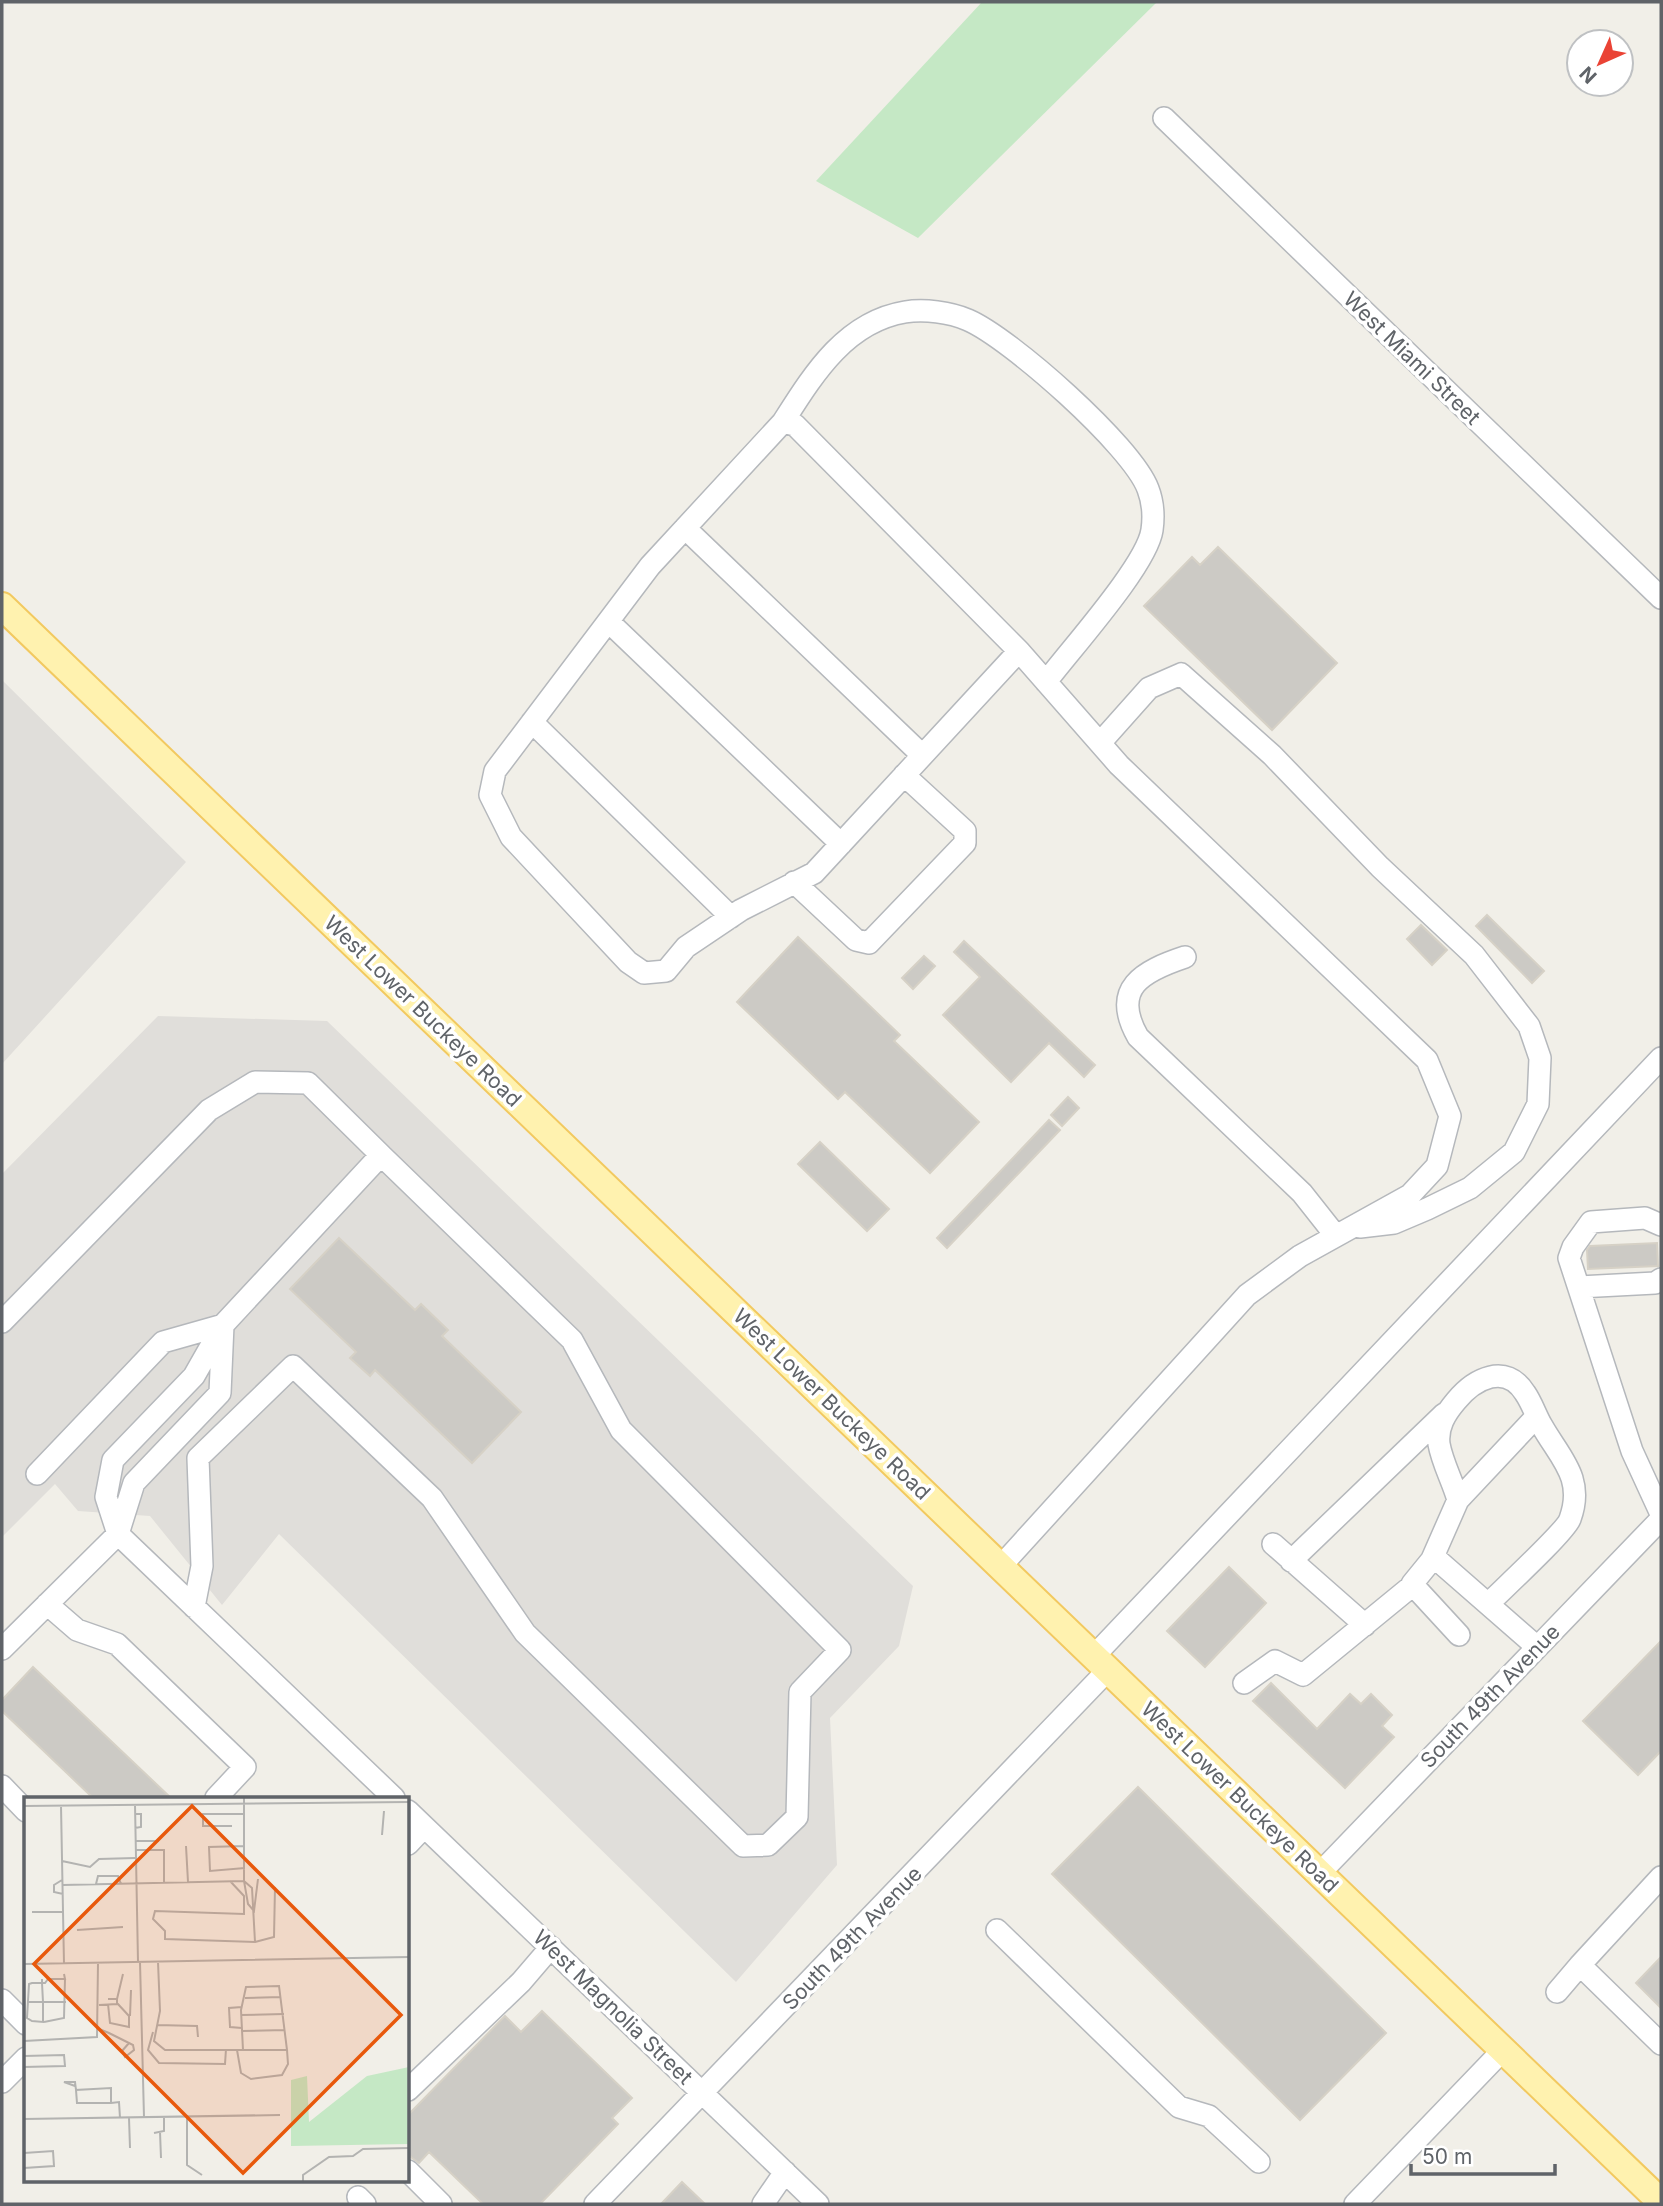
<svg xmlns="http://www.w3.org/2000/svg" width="1663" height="2206" viewBox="0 0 1663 2206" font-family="Inter,sans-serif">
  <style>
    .industrial { fill: #e0deda }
    .green { fill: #c5e8c5 }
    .building { fill: #cccac5; stroke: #d6d1c6; stroke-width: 2 }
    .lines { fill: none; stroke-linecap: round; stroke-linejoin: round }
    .minor-casing { stroke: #b5b8bc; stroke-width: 24 }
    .major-casing { stroke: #f2c960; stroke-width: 30 }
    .minor { stroke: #fff; stroke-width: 21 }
    .major { stroke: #fff2af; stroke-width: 26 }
    .labels { text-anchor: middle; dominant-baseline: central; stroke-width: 7; stroke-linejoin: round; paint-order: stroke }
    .street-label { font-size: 21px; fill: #5f6368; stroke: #fff }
    .inset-road { fill: none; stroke: #b3b3b1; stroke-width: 2 }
    .view { fill: #e8590c; fill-opacity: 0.15; stroke: #e8590c; stroke-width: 3.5 }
    .inset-edge { fill: none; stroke: #5f6368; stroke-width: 3.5 }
  </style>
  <rect width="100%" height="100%" fill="#f1efe8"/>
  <!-- industrial -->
  <path class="industrial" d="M 2,680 L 186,862 L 2,1064 Z
    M 158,1016 L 327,1021 L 913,1586 L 899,1646 L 830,1718 L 837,1865 L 736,1982 L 279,1534 L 222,1605 L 150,1516 L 78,1511 L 55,1484 L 2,1537 L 2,1174 Z"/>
  <!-- green -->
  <path class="green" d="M 982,2 L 1157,2 L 918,238 L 816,181 Z"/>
  <!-- building -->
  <path class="building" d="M 1218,547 L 1337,663 L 1272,730 L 1144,606 L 1192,557 L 1200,565 Z
    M 1487,915 L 1544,971 L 1532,983 L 1476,926 Z
    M 1421,925 L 1447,950 L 1432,965 L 1407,939 Z
    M 798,937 L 900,1035 L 894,1041 L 979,1122 L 930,1173 L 845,1092 L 838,1099 L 737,1002 Z
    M 964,941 L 1095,1065 L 1084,1077 L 1049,1043 L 1011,1082 L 943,1015 L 980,977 L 954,952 Z
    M 924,956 L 935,966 L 913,989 L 902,978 Z
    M 1068,1097 L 1079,1108 L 1062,1126 L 1051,1115 Z
    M 1049,1120 L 1060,1130 L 947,1248 L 937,1238 Z
    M 820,1142 L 889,1209 L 867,1231 L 798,1164 Z
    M 339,1238 L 415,1310 L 421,1304 L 448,1330 L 442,1336 L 521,1412 L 472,1463 L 375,1370 L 370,1376 L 350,1358 L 356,1352 L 290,1289 Z
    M 1657,1243 L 1658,1266 L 1588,1269 L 1587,1250 L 1590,1246 Z
    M 1229,1567 L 1266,1603 L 1205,1667 L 1167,1631 Z
    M 1661,1641 L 1661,1751 L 1638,1775 L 1583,1721 Z
    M 33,1667 L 171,1798 L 93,1798 L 2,1711 L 2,1700 Z
    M 1271,1683 L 1317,1729 L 1350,1694 L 1361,1704 L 1371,1694 L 1392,1715 L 1382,1726 L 1394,1737 L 1345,1788 L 1253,1701 Z
    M 1138,1787 L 1386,2033 L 1300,2120 L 1052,1874 Z
    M 1661,1957 L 1661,2008 L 1636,1983 Z
    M 542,2011 L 632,2098 L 612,2118 L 618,2124 L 540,2204 L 483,2204 L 429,2152 L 419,2163 L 408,2155 L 408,2115 L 505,2016 L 521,2032 Z
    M 682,2182 L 705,2204 L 661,2204 Z"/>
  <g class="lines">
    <!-- minor casing -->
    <g class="minor-casing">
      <path id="minor" d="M 1164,118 L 1661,598
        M 783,422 C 813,375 845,322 905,312 C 924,309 950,312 968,320 C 1010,338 1132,446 1148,489 C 1153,502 1154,516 1152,530 C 1147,565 1070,650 1046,682
        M 685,528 L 922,755
        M 609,622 L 841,844
        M 532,722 L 731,917
        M 1100,743 L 1149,688 L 1181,674 L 1272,755 L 1380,867 L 1474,955 L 1529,1026 L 1540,1058 L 1538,1104 L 1514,1152 L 1470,1188 L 1427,1209 L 1394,1223 L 1360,1227
        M 794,882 L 856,940 L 869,943 L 965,843 L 965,831 L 904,775
        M 1185,957 C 1143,971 1110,988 1138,1037 L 1302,1193 L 1336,1236
        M 1661,1225 L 1645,1218 L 1591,1222 L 1573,1247 L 1569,1258 L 1632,1451 L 1661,1514
        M 1579,1287 L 1655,1283 L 1661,1279
        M 2,1322 L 209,1110 L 255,1082 L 308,1083 L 381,1155
        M 1458,1500 L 1536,1417
        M 1273,1544 L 1365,1625
        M 1432,1559 L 1458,1500 C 1453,1482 1442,1462 1439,1444 C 1437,1427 1445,1414 1456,1401 C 1474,1379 1506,1362 1525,1393 C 1532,1403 1536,1416 1542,1426 C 1560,1458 1585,1478 1570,1519 C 1565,1532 1502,1590 1488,1604
        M 1291,1561 L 1444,1414
        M 1001,1566 L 1247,1295 L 1300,1256 L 1410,1195 L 1437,1166 L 1450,1116 L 1427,1060 L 1119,765 L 1019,651 L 814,873 L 741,910 L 686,947 L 666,971 L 644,973 L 628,962 L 511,837 L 490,795 L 495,771 L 650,566 L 783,422 L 795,425 L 1019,651
        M 47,1604 L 77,1630 L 117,1644 L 245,1767 L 216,1798
        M 194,1607 L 202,1566 L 198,1458 L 293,1366 L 432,1498 L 525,1633 L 743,1846 L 768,1845 L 797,1817 L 800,1692 L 840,1650 L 621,1430 L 572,1340 L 381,1155 L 223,1325 L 194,1376 L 113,1460 L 106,1497 L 118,1534 L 394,1798
        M 1459,1635 L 1412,1584 L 1434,1557 L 1537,1647
        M 2,1649 L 118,1534 L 134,1483 L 220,1393 L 223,1325 L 163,1342 L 37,1474
        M 1094,1656 L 1661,1058
        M 1244,1683 L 1275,1661 L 1303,1675 L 1413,1585
        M 2,1786 L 26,1811
        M 408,1811 L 818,2204
        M 408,1844 L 424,1827
        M 1319,1874 L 1661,1519
        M 997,1930 L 1179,2107 L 1209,2116 L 1259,2162
        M 1580,1965 L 1661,1877
        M 1557,1992 L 1580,1965 L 1661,2044
        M 2,2000 L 26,2024
        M 2,2082 L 26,2058
        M 408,2090 L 521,1982 L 551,1947
        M 408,2171 L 441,2204
        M 358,2197 L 365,2204
        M 595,2204 L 1108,1670
        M 763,2204 L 785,2172
        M 1355,2204 L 1503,2050"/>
    </g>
    <!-- major casing -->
    <g class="major-casing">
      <path id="major" d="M 2,606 L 1661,2202"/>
    </g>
    <!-- minor -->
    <use href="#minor" class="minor"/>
    <!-- major -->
    <use href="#major" class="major"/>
  </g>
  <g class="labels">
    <!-- street labels -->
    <g class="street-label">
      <text transform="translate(1412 358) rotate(44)">West Miami Street</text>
      <text transform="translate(423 1011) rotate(44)">West Lower Buckeye Road</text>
      <text transform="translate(832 1404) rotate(44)">West Lower Buckeye Road</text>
      <text transform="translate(1490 1696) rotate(-46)">South 49th Avenue</text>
      <text transform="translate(1240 1797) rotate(44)">West Lower Buckeye Road</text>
      <text transform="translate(852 1938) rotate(-46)">South 49th Avenue</text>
      <text transform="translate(613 2007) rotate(44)">West Magnolia Street</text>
    </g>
  </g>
  <!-- overview -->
  <g transform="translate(24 1797)">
    <rect width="385" height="385" fill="#f1efe8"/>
    <path d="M 385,270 L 385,347 L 267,349 L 267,283 L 283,279 L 285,325 L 343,279 Z" fill="#c5e8c5"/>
    <path class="inset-road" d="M 220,1 L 220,84 L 224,107 L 230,114 L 234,82M 111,8 L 114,165M 0,9 L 385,5M 37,9 L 40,167M 111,17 L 117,17 L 117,30 L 111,31M 208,29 L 179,29 L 179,17 L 220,17M 358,38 L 360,14M 111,44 L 135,44M 162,49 L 164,85M 220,49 L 185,50 L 186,74 L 221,71M 111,53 L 140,53 L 140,86M 38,64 L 66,70 L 75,62 L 111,61M 38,83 L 30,88 L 30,95 L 39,97M 206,84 L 220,99 L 220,117 L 131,114 L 129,122 L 141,134 L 141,142 L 231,145 L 228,91 L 220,84M 72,87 L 74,79 L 94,79 L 97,87M 39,88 L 220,84M 8,115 L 39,115M 53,133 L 99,130M 231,145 L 250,140 L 251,90M 116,165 L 120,320M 134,165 L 136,214 L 130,244 L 141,253 L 219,253 L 217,213 L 222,190 L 255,189 L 263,253 L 219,253M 0,167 L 385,160M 18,182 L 18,186 L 19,205 L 19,225 L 8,224 L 3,221 L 5,187 L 8,186 L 21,186 L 24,182 L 41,182 L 40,177M 221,201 L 257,200M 93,202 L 99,177M 3,205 L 42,205M 84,207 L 86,226 L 105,230 L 105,219 L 93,206M 75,208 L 93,207 L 93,202 L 84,202M 217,218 L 260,217M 106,219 L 107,193M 20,225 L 40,221 L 41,182M 133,228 L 173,229 L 174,240M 218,231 L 206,230 L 205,211 L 218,210M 75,232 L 85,236 L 109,248 L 110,253 L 101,260 L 98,254 L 105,246M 218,234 L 261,233M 129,235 L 124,253 L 135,266 L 201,267 L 202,252M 0,244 L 73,240 L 74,166M 213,253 L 217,276 L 227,282 L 258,278 L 264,267 L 263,253M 0,259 L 40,258 L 41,269 L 0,270M 51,289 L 40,285 L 51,285 L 52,293M 87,306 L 87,291 L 52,293 L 53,306 L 87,306 L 95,305 L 96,321M 163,319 L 163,368 L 178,378M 105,321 L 106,351M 0,322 L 256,318M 136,335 L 137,361M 130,336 L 140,334 L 140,320M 0,356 L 29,354 L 30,369 L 0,371M 279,384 L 279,378 L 305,360 L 329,359 L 339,352 L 385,351"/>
    <path class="view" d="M 168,9 L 377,218 L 219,376 L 10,167 Z"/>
    <rect width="385" height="385" class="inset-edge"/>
  </g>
  <!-- border -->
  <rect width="1663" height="2206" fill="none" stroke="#5f6368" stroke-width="7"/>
  <!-- north arrow -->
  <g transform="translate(1600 63) rotate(225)"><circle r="33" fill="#ffffff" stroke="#bfc1c3" stroke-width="2"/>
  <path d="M0-5L12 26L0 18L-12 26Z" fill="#ea4335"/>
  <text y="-10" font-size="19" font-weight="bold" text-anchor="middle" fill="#5f6368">N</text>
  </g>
  <!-- scale -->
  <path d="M1411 2164v10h144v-10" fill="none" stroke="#5f6368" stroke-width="3.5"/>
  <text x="1422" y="2164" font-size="21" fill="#5f6368" stroke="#ffffff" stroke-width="5" paint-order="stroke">50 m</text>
</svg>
